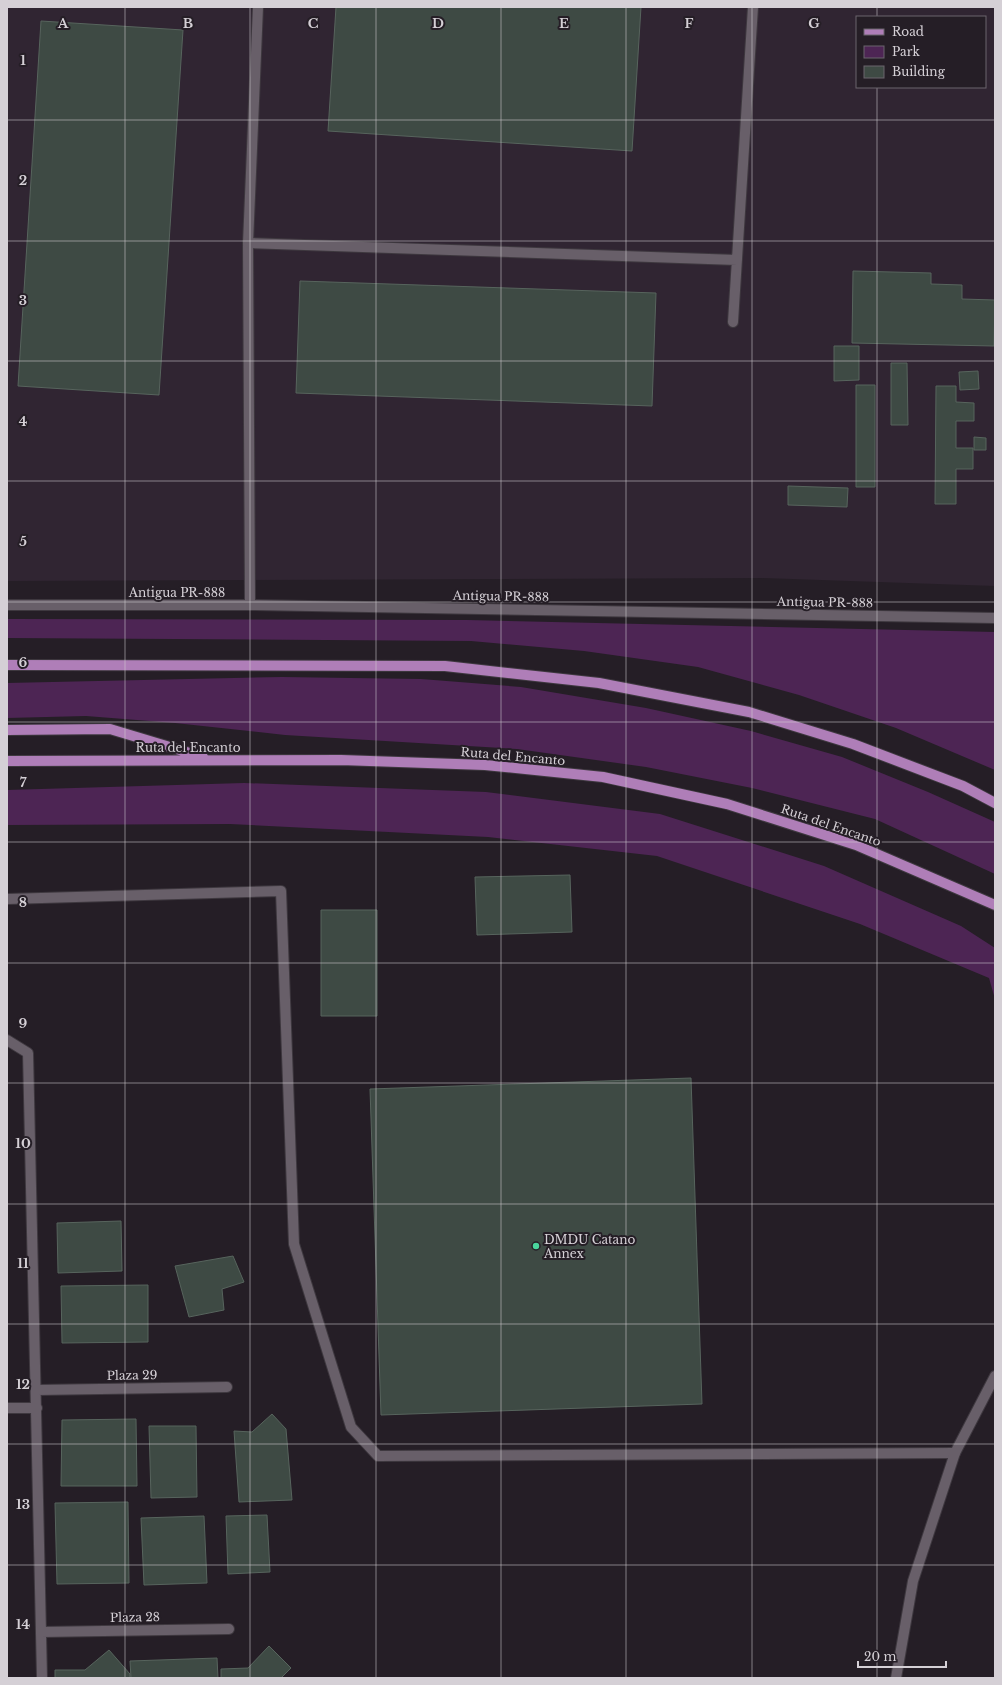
<svg xmlns="http://www.w3.org/2000/svg" width="1002" height="1685" viewBox="0 0 1002 1685" font-family="'Libre Baskerville',serif">
  <style>
    .built { fill: #302532; fill-rule: evenodd }
    .green { fill: #4d2554 }
    .building { fill: #3e4a44; stroke: #57645d }
    .lines { fill: none; stroke-linecap: round; stroke-linejoin: round }
    .service-casing { stroke: #3e383f; stroke-width: 12 }
    .minor-casing { stroke: #3e383f; stroke-width: 12 }
    .tertiary-casing { stroke: #3e383f; stroke-width: 12 }
    .primary-casing { stroke: #3e383f; stroke-width: 12 }
    .service { stroke: #685f69; stroke-width: 10 }
    .minor { stroke: #685f69; stroke-width: 10 }
    .tertiary { stroke: #685f69; stroke-width: 10 }
    .primary { stroke: #af7eb8; stroke-width: 10 }
    .grid { fill: none; stroke: #d5d0d6; stroke-width: 1; stroke-opacity: 0.55 }
    .poi-dot { fill: #4ad49c; stroke: #251e26; stroke-width: 1.5 }
    .labels { text-anchor: middle; dominant-baseline: central; stroke-width: 4; stroke-linejoin: round; paint-order: stroke }
    .street-label { font-size: 12px; fill: #d5d0d6; stroke: #251e26 }
    .poi-label { font-size: 12px; fill: #d5d0d6; stroke: #251e26; text-anchor: start }
    .grid-label { font-size: 13px; text-anchor: middle; font-weight: bold; fill: #d5d0d6; stroke: #251e26; stroke-width: 4; stroke-linejoin: round; paint-order: stroke }
  </style>
  <rect width="100%" height="100%" fill="#251e26"/>
  <!-- built -->
  <path class="built" d="M 7,7 L 995,7 L 995,586 L 763,578 L 7,581 ZM 857,17 L 985,17 L 985,87 L 857,87 Z"/>
  <!-- green -->
  <path class="green" d="M 7,619 L 467,620 L 995,632 L 995,770 L 896,728 L 799,695 L 698,667 L 584,651 L 471,641 L 7,638 Z
    M 282,677 L 421,679 L 521,687 L 646,708 L 751,731 L 842,757 L 928,792 L 995,822 L 995,874 L 875,819 L 752,788 L 646,767 L 517,749 L 285,735 L 175,723 L 86,716 L 7,718 L 7,683 Z
    M 244,783 L 486,792 L 660,814 L 824,866 L 961,926 L 995,948 L 995,999 L 989,978 L 860,924 L 657,856 L 488,837 L 230,824 L 7,825 L 7,790 Z"/>
  <!-- building -->
  <path class="building" d="M 336,7 L 641,7 L 632,151 L 328,131 Z
    M 41,21 L 183,30 L 159,395 L 18,386 Z
    M 853,271 L 931,273 L 931,284 L 962,285 L 962,299 L 995,300 L 994,346 L 852,343 Z
    M 300,281 L 656,293 L 652,406 L 296,393 Z
    M 834,346 L 859,346 L 859,380 L 834,381 Z
    M 891,363 L 907,363 L 908,425 L 891,425 Z
    M 978,371 L 979,389 L 960,390 L 959,372 Z
    M 856,385 L 875,385 L 875,487 L 856,487 Z
    M 936,386 L 956,386 L 956,402 L 974,403 L 974,421 L 956,421 L 956,448 L 973,448 L 973,469 L 956,469 L 956,504 L 935,504 Z
    M 974,437 L 986,438 L 986,450 L 974,450 Z
    M 788,486 L 848,488 L 847,507 L 788,505 Z
    M 570,875 L 572,932 L 477,935 L 475,877 Z
    M 321,910 L 377,910 L 377,1016 L 321,1016 Z
    M 691,1078 L 702,1404 L 381,1415 L 370,1089 Z
    M 121,1221 L 122,1271 L 58,1273 L 57,1223 Z
    M 233,1256 L 244,1282 L 222,1289 L 224,1310 L 189,1317 L 175,1266 Z
    M 148,1285 L 148,1342 L 62,1343 L 61,1286 Z
    M 272,1414 L 286,1429 L 292,1500 L 239,1502 L 234,1431 L 252,1432 Z
    M 136,1419 L 137,1486 L 61,1486 L 62,1420 Z
    M 149,1426 L 196,1426 L 197,1497 L 151,1498 Z
    M 128,1502 L 129,1583 L 57,1584 L 55,1503 Z
    M 267,1515 L 270,1572 L 228,1574 L 226,1516 Z
    M 204,1516 L 207,1583 L 144,1585 L 141,1518 Z
    M 269,1646 L 291,1668 L 281,1678 L 221,1678 L 221,1669 L 248,1668 Z
    M 109,1650 L 130,1674 L 130,1678 L 55,1678 L 55,1670 L 85,1670 Z
    M 217,1658 L 218,1678 L 131,1678 L 130,1661 Z"/>
  <g class="lines">
    <!-- service casing -->
    <g class="service-casing">
      <path id="service" d="M 250,605 L 248,243 L 258,7"/>
    </g>
    <!-- minor casing -->
    <g class="minor-casing">
      <path id="minor" d="M 248,243 L 737,260
        M 733,322 L 753,7
        M 7,605 L 250,605 L 995,618
        M 7,899 L 281,891 L 294,1244 L 351,1427 L 378,1456 L 955,1453
        M 7,1040 L 28,1053 L 42,1678
        M 37,1390 L 227,1387
        M 7,1408 L 37,1408
        M 41,1632 L 229,1629"/>
    </g>
    <!-- tertiary casing -->
    <g class="tertiary-casing">
      <path id="tertiary" d="M 896,1678 L 913,1581 L 955,1453 L 995,1376"/>
    </g>
    <!-- primary casing -->
    <g class="primary-casing">
      <path id="primary" d="M 7,665 L 445,666 L 599,683 L 749,712 L 853,744 L 963,786 L 995,803
        M 7,730 L 110,729 L 203,757
        M 7,761 L 341,760 L 485,765 L 603,777 L 727,804 L 856,845 L 995,905"/>
    </g>
    <!-- service -->
    <use href="#service" class="service"/>
    <!-- minor -->
    <use href="#minor" class="minor"/>
    <!-- tertiary -->
    <use href="#tertiary" class="tertiary"/>
    <!-- primary -->
    <use href="#primary" class="primary"/>
  </g>
  <!-- grid -->
  <path class="grid" d="M 125,7 L 125,1678M 250,7 L 250,1678M 376,7 L 376,1678M 501,7 L 501,1678M 626,7 L 626,1678M 752,7 L 752,1678M 877,7 L 877,17M 877,87 L 877,1678M 7,120 L 995,120M 7,241 L 995,241M 7,361 L 995,361M 7,481 L 995,481M 7,602 L 995,602M 7,722 L 995,722M 7,842 L 995,842M 7,963 L 995,963M 7,1083 L 995,1083M 7,1204 L 995,1204M 7,1324 L 995,1324M 7,1444 L 995,1444M 7,1565 L 995,1565"/>
  <!-- markers -->
  <circle class="poi-dot" cx="536" cy="1246" r="4"/>
  <g class="labels">
    <!-- street labels -->
    <g class="street-label">
      <text x="177" y="592">Antigua PR-888</text>
      <text transform="translate(501 596) rotate(1)">Antigua PR-888</text>
      <text transform="translate(825 602) rotate(1)">Antigua PR-888</text>
      <text x="188" y="747">Ruta del Encanto</text>
      <text transform="translate(513 756) rotate(5)">Ruta del Encanto</text>
      <text transform="translate(831 825) rotate(19)">Ruta del Encanto</text>
      <text transform="translate(132 1375) rotate(-1)">Plaza 29</text>
      <text transform="translate(135 1617) rotate(-1)">Plaza 28</text>
    </g>
    <!-- poi labels -->
    <g class="poi-label">
      <text x="544" y="1239">DMDU Catano<tspan x="544" dy="14">Annex</tspan></text>
    </g>
  </g>
  <g class="grid-label">
    <text x="63" y="28">A</text>
    <text x="188" y="28">B</text>
    <text x="313" y="28">C</text>
    <text x="438" y="28">D</text>
    <text x="564" y="28">E</text>
    <text x="689" y="28">F</text>
    <text x="814" y="28">G</text>
    <text x="23" y="65">1</text>
    <text x="23" y="185">2</text>
    <text x="23" y="305">3</text>
    <text x="23" y="426">4</text>
    <text x="23" y="546">5</text>
    <text x="23" y="667">6</text>
    <text x="23" y="787">7</text>
    <text x="23" y="907">8</text>
    <text x="23" y="1028">9</text>
    <text x="23" y="1148">10</text>
    <text x="23" y="1268">11</text>
    <text x="23" y="1389">12</text>
    <text x="23" y="1509">13</text>
    <text x="23" y="1629">14</text>
  </g>
  <!-- border -->
  <rect width="1002" height="1685" fill="none" stroke="#d5d0d6" stroke-width="16"/>
  <!-- legend -->
  <rect x="856" y="16" width="130" height="72" fill="#251e26" stroke="#6b656c"/>
  <rect x="864" y="29" width="20" height="6" fill="#af7eb8" stroke="#6b656c"/>
  <text x="892" y="36" font-size="12" fill="#d5d0d6">Road</text>
  <rect x="864" y="46" width="20" height="12" fill="#4d2554" stroke="#6b656c"/>
  <text x="892" y="56" font-size="12" fill="#d5d0d6">Park</text>
  <rect x="864" y="66" width="20" height="12" fill="#3e4a44" stroke="#6b656c"/>
  <text x="892" y="76" font-size="12" fill="#d5d0d6">Building</text>
  <!-- scale -->
  <path d="M858 1661v6h88v-6" fill="none" stroke="#d5d0d6" stroke-width="2"/>
  <text x="864" y="1661" font-size="12" fill="#d5d0d6" stroke="#251e26" stroke-width="3" paint-order="stroke">20 m</text>
</svg>
